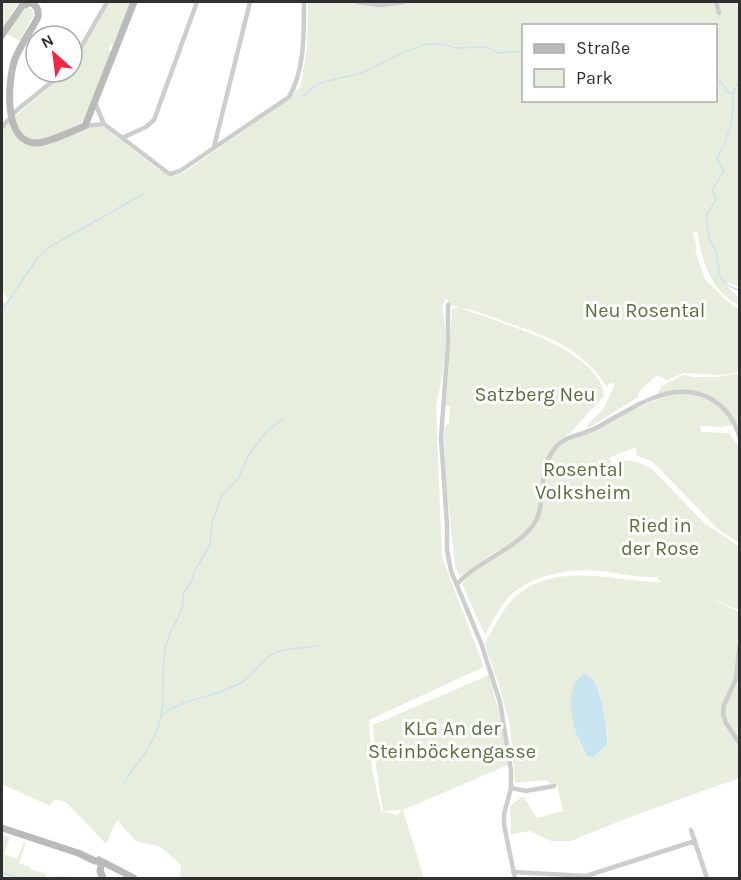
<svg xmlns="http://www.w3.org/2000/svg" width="741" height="880" viewBox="0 0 741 880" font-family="Karla,sans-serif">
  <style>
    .green { fill: #e8eedd; fill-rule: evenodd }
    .water { fill: #c8e4f0 }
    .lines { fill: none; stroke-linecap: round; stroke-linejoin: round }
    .stream { stroke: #c8e4f0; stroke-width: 1.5 }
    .street { stroke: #cdcdcd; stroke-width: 4.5 }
    .secondary { stroke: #bababa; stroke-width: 7 }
    .labels { text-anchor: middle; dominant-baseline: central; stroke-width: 6; stroke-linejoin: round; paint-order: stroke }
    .park-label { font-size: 20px; fill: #587139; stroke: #fff }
  </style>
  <rect width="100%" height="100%" fill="#fff"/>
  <!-- green -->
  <path class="green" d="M 2,2 L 22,2 L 16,6 L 2,30 Z
    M 109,2 L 131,2 L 113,45 L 110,45 L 109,49 L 111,53 L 85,117 L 81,123 L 73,127 C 86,131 91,125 104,127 L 159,170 L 173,177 L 183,173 L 285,102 L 301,86 L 307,46 L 308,2 L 739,2 L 739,287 L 730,283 L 725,284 L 739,298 L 739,305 C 710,292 702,259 697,231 L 693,232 L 697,249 L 695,250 L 705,279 L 728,302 L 739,309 L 739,372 L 723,375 L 684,373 L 667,380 L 657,375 L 639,392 L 638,397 L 589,428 L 587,425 L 603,410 L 615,384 L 609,383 L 607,387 C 581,346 544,335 500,320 C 488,316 474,309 461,308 C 498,323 600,348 604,396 L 570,433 L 551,449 L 542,471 L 539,493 L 544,492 C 545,480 546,466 552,455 C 564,435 632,411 656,400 L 661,386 L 684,375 L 693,377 L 718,377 L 739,373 L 739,428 L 738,424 L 721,427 L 700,426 L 701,432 L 729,433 L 739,447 L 739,543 L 718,529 L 652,461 L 637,456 L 636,447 L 611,457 L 609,460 L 617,466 L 622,465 L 623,461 C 633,460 643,464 652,469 L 704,523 L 739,546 L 739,610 L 703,595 L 739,612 L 739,778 L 630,817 L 571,841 L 551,841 L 530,831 L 511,834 L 510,806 L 523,796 L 537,818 L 563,811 L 557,785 L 554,786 L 546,780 L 515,783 L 510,726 L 499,685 L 485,645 L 487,639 C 495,626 503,608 515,597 C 557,560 613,582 661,582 L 657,577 C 639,578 620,573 602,571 C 571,568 528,575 507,599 C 498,610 492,623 485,635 L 462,584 L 471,573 L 502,552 L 500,549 L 460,576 L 455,566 L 445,474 L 444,436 L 445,427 L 449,423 L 450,407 L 446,405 L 452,309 L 460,307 L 448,305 L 448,300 L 445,299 C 440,314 444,314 445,326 C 447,352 442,381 436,406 L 442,557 L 484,667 L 369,720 L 372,769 L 381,811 L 397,815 L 402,810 L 383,811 L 376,767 L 373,725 L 489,675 L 502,724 L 508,765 L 403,810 L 424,878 L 180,878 L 181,865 L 159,846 L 137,842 L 117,820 L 106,844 L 66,802 L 55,799 L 50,806 L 2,784 L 2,304 L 8,300 L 2,290 L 2,130 C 21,108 45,93 66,72 L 72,72 L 72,66 ZM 524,26 L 716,26 L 716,100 L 524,100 ZM 583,674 L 600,696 L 608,736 L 592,757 C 569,748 576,700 577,679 Z
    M 27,8 L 32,9 L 33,16 L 20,41 L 7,34 L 21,13 Z
    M 2,835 L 10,837 L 4,854 L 17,859 L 24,842 L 26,843 L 19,863 L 30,867 L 30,869 L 47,874 L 46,877 L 62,876 L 84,878 L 2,878 Z"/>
  <!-- water -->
  <path class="water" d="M 584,674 C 586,675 591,678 592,679 C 601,689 608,732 607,744 L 593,757 L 588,756 C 574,740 560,686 584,674 Z"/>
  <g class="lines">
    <!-- stream -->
    <path class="stream" d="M 716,77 L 726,88 L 726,92 L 731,93
      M 740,80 C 728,99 735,98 732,117 C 730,132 724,146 717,159 L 724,171 L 712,190 L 716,200 L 706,216 L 709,239 L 716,250 L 720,276 L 727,285 L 740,291
      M 302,97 C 308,92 314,86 321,83 C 333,79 345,78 357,74 C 385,66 423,32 454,48 L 481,47 L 489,48 L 498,53 L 524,51
      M 2,310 L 39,256 L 48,248 L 145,193
      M 740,703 L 740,713
      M 162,715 C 185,697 216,698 242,682 C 255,674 263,657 277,652 C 290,648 305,648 318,646
      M 124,783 C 135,764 151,749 158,728 C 167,701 160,672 166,645 C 170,625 186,615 183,593 L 191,583 L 194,572 L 210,545 L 212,523 L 221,497 L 238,479 L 249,455 L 267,431 L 284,418
      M 2,873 L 22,878"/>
    <!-- street -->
    <path class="street" d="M 358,2 L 381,5 L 404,2
      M 716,2 L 719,13
      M 72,63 L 107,2
      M 95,103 L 104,124
      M 85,126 L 104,124 L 168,173 L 171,174 L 180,171 L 289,97 C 305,70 304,32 304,2
      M 2,127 L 17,110 L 64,72
      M 122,138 L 146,127 L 154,120 L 197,2
      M 214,147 L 250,2
      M 448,305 L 448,343 L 441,438 L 447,524 L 447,550 L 451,571 L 481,643 L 500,702 L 511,770 L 511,788 L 504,814 L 504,825 L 515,878
      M 457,584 C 478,561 510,552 530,529 C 550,508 534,474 555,448 C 566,435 582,435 596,428 C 630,410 672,377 711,399 C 727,408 735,421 740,438
      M 740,643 L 736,679 L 724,705 L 723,714 L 726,723 L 740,744
      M 511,788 L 526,791 L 554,786
      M 691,830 L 707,878
      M 513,872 L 586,876 L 695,841"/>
    <!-- secondary -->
    <path class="secondary" d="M 2,35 L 22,6 L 30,3 C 37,5 39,10 38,17 C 31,31 21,44 15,59 C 8,79 2,144 37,143 C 52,142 71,131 85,126 L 134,2
      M 2,828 L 78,853 L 95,861 L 102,862
      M 99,860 L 134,878
      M 102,862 L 100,871 L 103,878"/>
  </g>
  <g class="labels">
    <!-- park labels -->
    <g class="park-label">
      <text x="645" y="310">Neu Rosental</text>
      <text x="535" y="394">Satzberg Neu</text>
      <text x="583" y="469">Rosental<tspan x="583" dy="23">Volksheim</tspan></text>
      <text x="660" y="525">Ried in<tspan x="660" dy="23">der Rose</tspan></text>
      <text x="452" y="728">KLG An der<tspan x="452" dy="23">Steinböckengasse</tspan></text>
    </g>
  </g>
  <!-- border -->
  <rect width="741" height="880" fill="none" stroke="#303030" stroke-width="6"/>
  <!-- legend -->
  <rect x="522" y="24" width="195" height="78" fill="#ffffff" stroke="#acacac" stroke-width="1.5"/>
  <rect x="534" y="44" width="30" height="9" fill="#bababa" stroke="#acacac" stroke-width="1.5"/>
  <text x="576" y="54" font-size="18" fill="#303030">Straße</text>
  <rect x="534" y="69" width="30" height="18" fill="#e8eedd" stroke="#acacac" stroke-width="1.5"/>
  <text x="576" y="84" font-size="18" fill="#303030">Park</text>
  <!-- north arrow -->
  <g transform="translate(54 54) rotate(332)"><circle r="28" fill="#ffffff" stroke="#acacac" stroke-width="1.5"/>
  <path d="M0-4.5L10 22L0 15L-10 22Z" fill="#f52546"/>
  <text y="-9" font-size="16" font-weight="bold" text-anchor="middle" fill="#303030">N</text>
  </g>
</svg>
